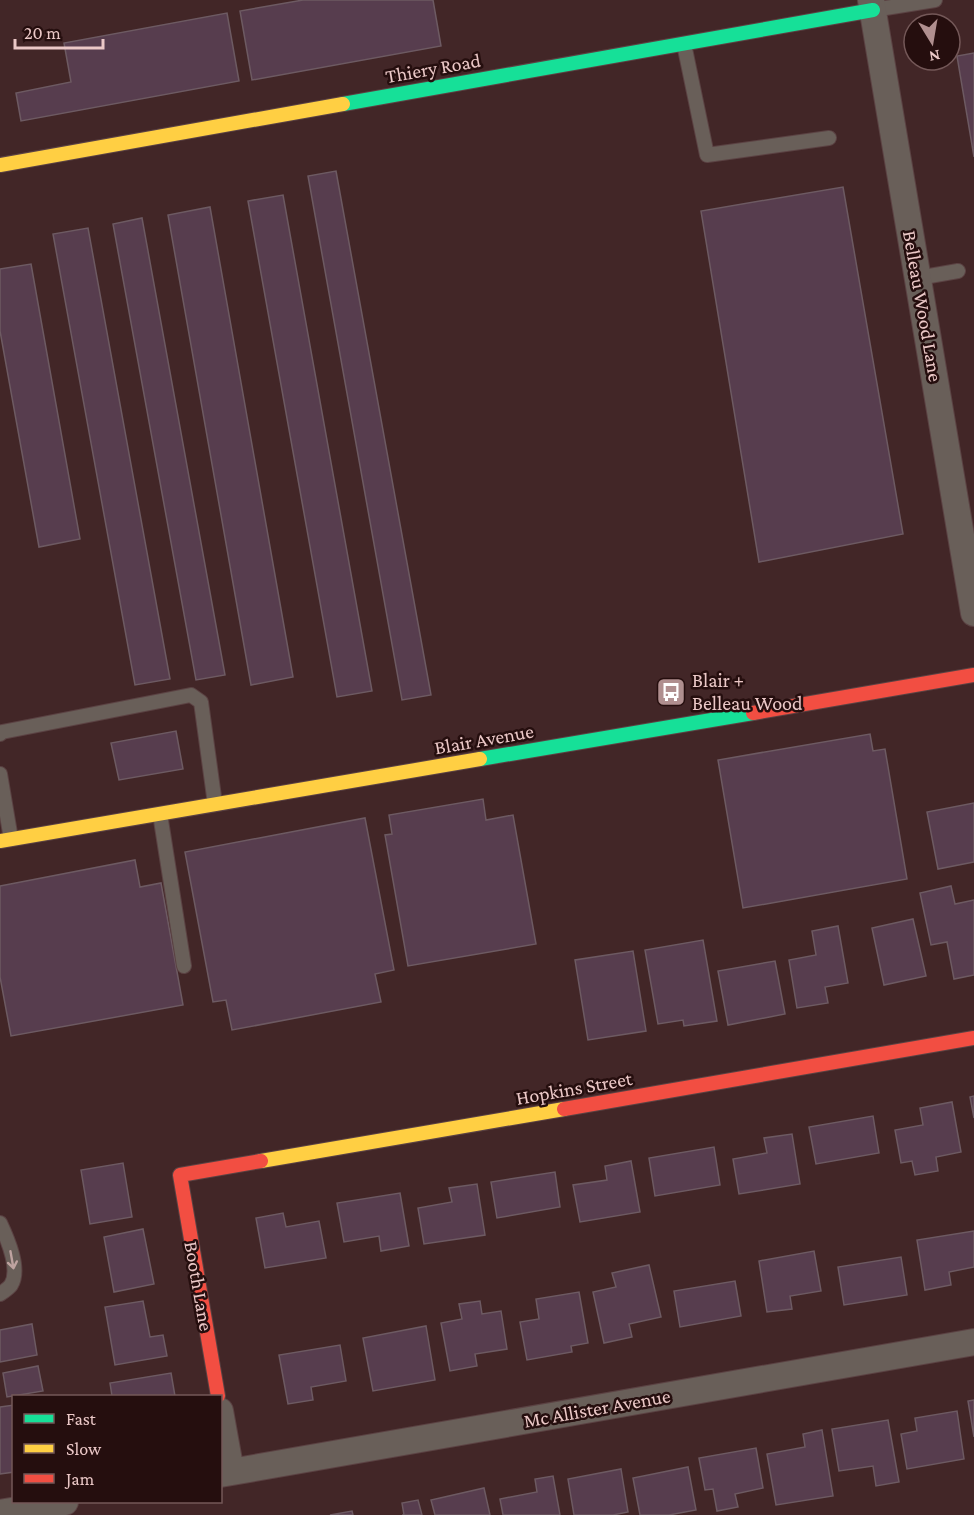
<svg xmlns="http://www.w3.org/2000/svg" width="974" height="1515" viewBox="0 0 974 1515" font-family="'Crimson Pro',serif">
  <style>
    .building { fill: #573d4e; stroke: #6d5a62; stroke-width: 1.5 }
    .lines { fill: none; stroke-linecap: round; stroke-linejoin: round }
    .lane-casing { stroke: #5b4243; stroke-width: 16 }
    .street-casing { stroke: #5b4243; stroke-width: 28 }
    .fast-casing { stroke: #5b4243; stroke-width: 16 }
    .slow-casing { stroke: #5b4243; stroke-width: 16 }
    .jam-casing { stroke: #5b4243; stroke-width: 16 }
    .lane { stroke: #695f59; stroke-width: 14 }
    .street { stroke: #695f59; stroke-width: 26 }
    .fast { stroke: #16e098; stroke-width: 14 }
    .slow { stroke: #ffcf43; stroke-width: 14 }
    .jam { stroke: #f24e42; stroke-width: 14 }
    .oneway { stroke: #bea3a0 }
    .labels { text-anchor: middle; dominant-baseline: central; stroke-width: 5; stroke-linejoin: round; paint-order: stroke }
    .street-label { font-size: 20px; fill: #ebc8c7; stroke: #250e0e }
    .poi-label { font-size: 20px; fill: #ebc8c7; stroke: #250e0e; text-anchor: start }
  </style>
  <rect width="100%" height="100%" fill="#422627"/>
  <!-- building -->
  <path class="building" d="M 303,0 L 433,0 L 441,46 L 252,80 L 240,11 Z
    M 227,13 L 239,81 L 21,121 L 16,93 L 71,82 L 64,43 Z
    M 974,53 L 974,157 L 957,56 Z
    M 336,171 L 431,695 L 402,700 L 308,176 Z
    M 843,187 L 903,534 L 759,562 L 701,211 Z
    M 283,195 L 372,691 L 337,697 L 248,201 Z
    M 210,207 L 293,677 L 251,685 L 168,215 Z
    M 142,218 L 225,675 L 196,680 L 113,224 Z
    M 88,228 L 170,679 L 135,685 L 53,234 Z
    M 31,264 L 80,539 L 39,547 L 0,331 L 0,269 Z
    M 176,731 L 183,769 L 119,780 L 111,743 Z
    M 870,734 L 873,751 L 885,749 L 907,879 L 743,908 L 718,760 Z
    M 483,799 L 486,820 L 513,815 L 536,944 L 408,966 L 385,835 L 392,834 L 389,815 Z
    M 974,803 L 974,862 L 938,869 L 927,812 Z
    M 365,818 L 394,970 L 375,974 L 381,1002 L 232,1030 L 226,1000 L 213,1002 L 185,852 Z
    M 135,860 L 140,887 L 161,883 L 183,1005 L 11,1036 L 0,977 L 0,886 Z
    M 951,886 L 955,904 L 974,900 L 974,975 L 954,979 L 947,942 L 931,945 L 920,893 Z
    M 913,919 L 926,976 L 884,985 L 872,928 Z
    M 838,926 L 848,983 L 825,987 L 828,1003 L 797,1008 L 789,960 L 816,955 L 812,931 Z
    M 703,940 L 717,1021 L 684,1026 L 683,1020 L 658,1024 L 645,950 Z
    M 633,951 L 646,1031 L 588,1040 L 575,960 Z
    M 775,961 L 785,1014 L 728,1025 L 718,971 Z
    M 974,1096 L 974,1118 L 970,1097 Z
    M 952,1102 L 961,1152 L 936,1157 L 938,1171 L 915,1175 L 912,1161 L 901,1163 L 895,1130 L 923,1125 L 920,1108 Z
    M 873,1116 L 879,1153 L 816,1164 L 809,1127 Z
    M 792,1134 L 800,1184 L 739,1194 L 733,1159 L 767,1153 L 764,1138 Z
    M 714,1147 L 720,1185 L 655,1196 L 649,1158 Z
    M 631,1161 L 640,1212 L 580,1222 L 573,1185 L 607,1180 L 605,1166 Z
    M 123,1163 L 132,1217 L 90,1224 L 81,1170 Z
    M 555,1172 L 560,1207 L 497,1218 L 491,1182 Z
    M 477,1184 L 485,1235 L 424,1244 L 418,1208 L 452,1202 L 449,1188 Z
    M 400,1193 L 409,1246 L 381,1251 L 379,1236 L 344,1242 L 337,1203 Z
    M 283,1213 L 286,1227 L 319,1221 L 326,1258 L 265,1268 L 256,1218 Z
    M 143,1229 L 154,1284 L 114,1292 L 104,1237 Z
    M 974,1231 L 974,1267 L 949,1272 L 951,1285 L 925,1290 L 917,1240 Z
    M 814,1251 L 821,1291 L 790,1296 L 792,1309 L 767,1312 L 759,1261 Z
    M 901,1257 L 907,1295 L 844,1305 L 838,1267 Z
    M 649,1265 L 661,1317 L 629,1324 L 632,1337 L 604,1343 L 593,1292 L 616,1287 L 612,1273 Z
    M 735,1281 L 741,1316 L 680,1327 L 674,1291 Z
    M 579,1292 L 588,1343 L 571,1346 L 572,1352 L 527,1360 L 520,1322 L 539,1319 L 536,1299 Z
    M 143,1301 L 150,1337 L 163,1335 L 167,1356 L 115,1365 L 105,1307 Z
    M 480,1301 L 482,1314 L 501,1311 L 507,1349 L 475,1354 L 477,1366 L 450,1371 L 441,1323 L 462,1319 L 459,1304 Z
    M 32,1324 L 37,1355 L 0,1362 L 0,1330 Z
    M 426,1326 L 435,1380 L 373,1391 L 363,1338 Z
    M 340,1345 L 346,1381 L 311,1387 L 313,1400 L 288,1404 L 279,1355 Z
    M 38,1366 L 43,1391 L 7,1397 L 3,1373 Z
    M 171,1373 L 175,1396 L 112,1396 L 110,1383 Z
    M 974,1400 L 974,1437 L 968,1401 Z
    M 14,1405 L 14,1472 L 0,1474 L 0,1407 Z
    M 957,1411 L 964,1459 L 907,1469 L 901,1434 L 917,1431 L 915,1418 Z
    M 888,1420 L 899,1482 L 876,1486 L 873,1466 L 839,1471 L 832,1429 Z
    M 822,1430 L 833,1496 L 776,1505 L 767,1454 L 805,1447 L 803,1434 Z
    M 756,1448 L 763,1488 L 735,1494 L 738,1507 L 717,1511 L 713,1489 L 705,1490 L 699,1458 Z
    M 688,1467 L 696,1510 L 669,1515 L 640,1515 L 633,1478 Z
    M 621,1469 L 628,1512 L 613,1515 L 574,1515 L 568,1479 Z
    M 553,1476 L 560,1515 L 503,1515 L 500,1499 L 537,1492 L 535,1479 Z
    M 484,1488 L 490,1515 L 435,1515 L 431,1500 Z
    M 418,1500 L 422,1515 L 402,1515 L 404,1515 L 402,1503 Z
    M 352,1511 L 353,1515 L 330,1515 Z"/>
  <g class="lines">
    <!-- lane casing -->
    <g class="lane-casing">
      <path id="lane" d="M 873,10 L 935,0
        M 684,44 L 707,155 L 829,138
        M 918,278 L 958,271
        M 0,734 L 2,732 L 191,695 L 201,702 L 215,804
        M 0,774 L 11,839
        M 160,814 L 184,966
        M 0,1223 C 7,1238 21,1269 11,1285 C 9,1288 3,1292 0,1294"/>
    </g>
    <!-- street casing -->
    <g class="street-casing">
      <path id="street" d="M 871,0 L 974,613
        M 220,1411 L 231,1472
        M 220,1474 L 974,1342
        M 0,1513 L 65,1502"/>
    </g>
    <!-- fast casing -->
    <g class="fast-casing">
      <path id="fast" d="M 343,104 L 873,10
        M 480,759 L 753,713"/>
    </g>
    <!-- slow casing -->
    <g class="slow-casing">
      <path id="slow" d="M 0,165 L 343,104
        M 0,841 L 480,759
        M 261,1161 L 564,1109"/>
    </g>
    <!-- jam casing -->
    <g class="jam-casing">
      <path id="jam" d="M 753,713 L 974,675
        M 564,1109 L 974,1038
        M 218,1396 L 180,1175 L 261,1161"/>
    </g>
    <!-- lane -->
    <use href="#lane" class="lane"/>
    <!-- street -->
    <use href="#street" class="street"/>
    <!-- fast -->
    <use href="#fast" class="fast"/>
    <!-- slow -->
    <use href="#slow" class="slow"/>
    <!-- jam -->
    <use href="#jam" class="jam"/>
  </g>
  <!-- one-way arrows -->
  <defs><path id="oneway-shaft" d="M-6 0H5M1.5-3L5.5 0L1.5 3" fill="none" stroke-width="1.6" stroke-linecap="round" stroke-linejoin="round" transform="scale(1.5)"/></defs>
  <use class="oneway" href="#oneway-shaft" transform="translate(12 1260) rotate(80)"/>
  <!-- icons -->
  <defs>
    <g id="bus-square" transform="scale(1.5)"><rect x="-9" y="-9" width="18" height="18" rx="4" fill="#b08f8f" stroke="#250e0e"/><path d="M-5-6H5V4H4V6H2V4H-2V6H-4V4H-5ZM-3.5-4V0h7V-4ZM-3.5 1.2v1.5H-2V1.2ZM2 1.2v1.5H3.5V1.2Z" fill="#fff"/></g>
  </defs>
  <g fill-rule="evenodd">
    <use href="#bus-square" x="671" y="692"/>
  </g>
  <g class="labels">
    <!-- street labels -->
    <g class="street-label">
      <text transform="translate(433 68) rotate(-10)">Thiery Road</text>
      <text transform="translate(923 306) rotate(80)">Belleau Wood Lane</text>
      <text transform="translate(484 739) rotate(-10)">Blair Avenue</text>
      <text transform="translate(574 1088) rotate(-10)">Hopkins Street</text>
      <text transform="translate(199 1286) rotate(80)">Booth Lane</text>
      <text transform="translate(597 1408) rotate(-10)">Mc Allister Avenue</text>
    </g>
    <!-- poi labels -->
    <g class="poi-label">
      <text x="692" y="680">Blair +<tspan x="692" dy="23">Belleau Wood</tspan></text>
    </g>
  </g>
  <!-- legend -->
  <rect x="12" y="1395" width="210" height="108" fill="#250e0e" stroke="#745858" stroke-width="1.5"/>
  <rect x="24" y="1414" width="30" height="9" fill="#16e098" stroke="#745858" stroke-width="1.5"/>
  <text x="66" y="1425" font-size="18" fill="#ebc8c7">Fast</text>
  <rect x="24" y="1444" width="30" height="9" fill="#ffcf43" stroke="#745858" stroke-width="1.5"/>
  <text x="66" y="1455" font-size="18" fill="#ebc8c7">Slow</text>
  <rect x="24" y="1474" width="30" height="9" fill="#f24e42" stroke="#745858" stroke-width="1.5"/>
  <text x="66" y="1485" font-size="18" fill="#ebc8c7">Jam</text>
  <!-- north arrow -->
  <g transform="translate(932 42) rotate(169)"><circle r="28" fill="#250e0e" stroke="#745858" stroke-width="1.5"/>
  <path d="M0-4.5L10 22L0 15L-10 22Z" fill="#b08f8f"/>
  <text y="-9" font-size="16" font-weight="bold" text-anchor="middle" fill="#ebc8c7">N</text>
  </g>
  <!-- scale -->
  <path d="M15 39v9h88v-9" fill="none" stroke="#ebc8c7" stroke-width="3"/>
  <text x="24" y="39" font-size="18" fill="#ebc8c7" stroke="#250e0e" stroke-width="4.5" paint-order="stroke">20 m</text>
</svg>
